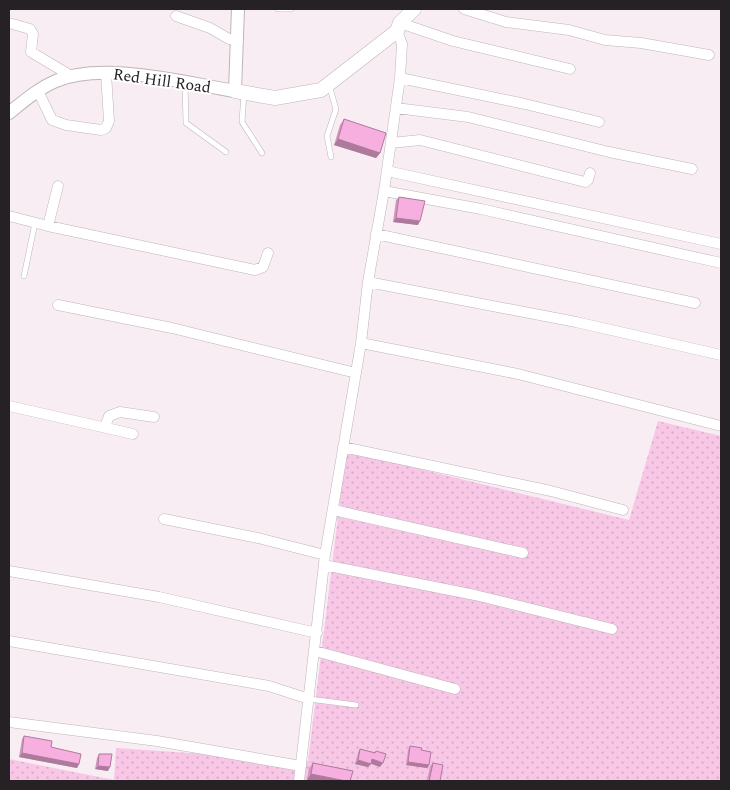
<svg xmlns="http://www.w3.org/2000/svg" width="730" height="790" viewBox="0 0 730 790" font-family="Spectral,serif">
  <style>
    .park { fill: url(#park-dots) }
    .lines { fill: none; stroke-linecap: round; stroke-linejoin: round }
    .service-casing { stroke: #beb5ba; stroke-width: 6 }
    .minor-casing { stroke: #beb5ba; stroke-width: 11 }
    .tertiary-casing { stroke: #beb5ba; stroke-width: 14 }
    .secondary-casing { stroke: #beb5ba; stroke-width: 15 }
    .service { stroke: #fff; stroke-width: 5 }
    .minor { stroke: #fff; stroke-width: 10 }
    .tertiary { stroke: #fff; stroke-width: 12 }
    .secondary { stroke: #fff; stroke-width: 14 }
    .wall { fill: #d496c0 }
    .shaded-wall { fill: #ad7a9c }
    .building { fill: #f7afdf; stroke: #ad7a9c }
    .labels { text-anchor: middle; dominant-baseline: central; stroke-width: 4; stroke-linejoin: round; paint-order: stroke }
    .street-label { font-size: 16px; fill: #252124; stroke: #fff }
  </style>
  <defs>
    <pattern id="park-dots" width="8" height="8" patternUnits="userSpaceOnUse" patternTransform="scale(1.25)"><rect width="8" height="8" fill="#f8c7e6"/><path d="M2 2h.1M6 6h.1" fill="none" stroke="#d4abc5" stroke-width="1.8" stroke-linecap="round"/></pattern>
  </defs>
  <rect width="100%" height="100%" fill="#f7edf3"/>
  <!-- park -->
  <path class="park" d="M 658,421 L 721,436 L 721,781 L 9,781 L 9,759 L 114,780 L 116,748 L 308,761 L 346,451 L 629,520 Z"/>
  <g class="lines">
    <!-- service casing -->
    <g class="service-casing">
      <path id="service" d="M 278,9 L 291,9
        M 185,83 L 186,123 L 226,152
        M 329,85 L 336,109 L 327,136 L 331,157
        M 244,93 L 242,122 L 262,153
        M 24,276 L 35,223
        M 309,699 L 356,705"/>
    </g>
    <!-- minor casing -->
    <g class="minor-casing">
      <path id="minor" d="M 464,9 L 506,22 L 569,30 L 605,40 L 641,43 L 709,55
        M 176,16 L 210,28 L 229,39 L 238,40
        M 9,23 L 30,29 L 33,34 L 31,52 L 73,77
        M 400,23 L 453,41 L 570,69
        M 400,78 L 525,104 L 599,122
        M 38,91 L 52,120 L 66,125 L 101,130 L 106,128 L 109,121 L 106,73
        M 396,108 L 468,117 L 609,152 L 692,169
        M 391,143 L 420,140 L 585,182 L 588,180 L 590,173
        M 387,171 L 721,244
        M 384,191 L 481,209 L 721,263
        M 9,216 L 48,226 L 58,186
        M 48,226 L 255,270 L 263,267 L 268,253
        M 376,234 L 695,303
        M 368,282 L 576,322 L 721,355
        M 58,305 L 172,328 L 356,373
        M 361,343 L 518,374 L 721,426
        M 9,406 L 133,434
        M 105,427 L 109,416 L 120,412 L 154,417
        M 343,447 L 551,491 L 623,510
        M 334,510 L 523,553
        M 164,519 L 258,538 L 325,555
        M 324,565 L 475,595 L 612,629
        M 9,571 L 159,597 L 317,633
        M 9,641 L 269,686 L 309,699
        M 315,651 L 455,689
        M 9,722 L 157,741 L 301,766
        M 299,781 L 325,555 L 361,343 L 368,282 L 384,191 L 400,78 L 402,44 L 397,31"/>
    </g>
    <!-- tertiary casing -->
    <g class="tertiary-casing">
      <path id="tertiary" d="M 9,113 C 24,101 39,88 56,81 C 103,61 186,83 235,91 L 238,9"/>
    </g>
    <!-- secondary casing -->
    <g class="secondary-casing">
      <path id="secondary" d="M 235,91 L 275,98 L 321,90 L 397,31 L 400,23 L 414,9"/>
    </g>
    <!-- service -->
    <use href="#service" class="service"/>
    <!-- minor -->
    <use href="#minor" class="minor"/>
    <!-- tertiary -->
    <use href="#tertiary" class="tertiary"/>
    <!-- secondary -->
    <use href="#secondary" class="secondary"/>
  </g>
  <!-- wall -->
  <path class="wall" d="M 344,119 L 380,153 L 376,158 L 334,145 L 340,125 Z
    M 399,197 L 418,225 L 393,222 L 396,200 Z
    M 24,736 L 79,764 L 77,768 L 19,757 L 22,739 Z
    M 410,746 L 421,750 L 429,765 L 427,768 L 406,765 L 408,750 Z
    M 360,749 L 375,753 L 376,751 L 380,767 L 371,763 L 368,767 L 355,764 L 358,753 Z
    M 99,754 L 108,771 L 95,769 L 97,758 Z
    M 313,763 L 353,771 L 307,780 L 309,768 Z
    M 433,763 L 440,781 L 427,781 L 430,766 Z"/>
  <!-- shaded-wall -->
  <path class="shaded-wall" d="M 338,139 L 380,153 L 376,158 L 334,145 Z
    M 396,218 L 420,221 L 418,225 L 393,222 Z
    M 22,753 L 79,764 L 77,768 L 19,757 Z
    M 372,759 L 383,763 L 380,767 L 369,763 Z
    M 358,760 L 371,764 L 368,767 L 355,764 Z
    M 408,762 L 429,765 L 427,768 L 406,765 Z
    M 98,766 L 110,767 L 108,771 L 95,769 Z
    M 311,774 L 346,781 L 315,781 L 307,780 Z"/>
  <!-- building -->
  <path class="building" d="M 344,119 L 386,133 L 380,153 L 338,139 Z
    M 399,197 L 425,201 L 420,221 L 396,218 Z
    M 24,736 L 52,741 L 51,747 L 81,754 L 79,764 L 22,753 Z
    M 410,746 L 422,748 L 421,750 L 431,752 L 429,765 L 408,762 Z
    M 360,749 L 375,753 L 376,751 L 386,754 L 383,763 L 372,759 L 371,764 L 358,760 Z
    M 99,754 L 112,754 L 110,767 L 98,766 Z
    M 313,763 L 353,771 L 350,781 L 346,781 L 311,774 Z
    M 433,763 L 443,765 L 440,781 L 429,781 Z"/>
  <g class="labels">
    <!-- street labels -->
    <g class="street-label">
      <text transform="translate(162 81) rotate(8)">Red Hill Road</text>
    </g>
  </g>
  <!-- border -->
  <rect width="730" height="790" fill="none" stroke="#252124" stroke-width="20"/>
</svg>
